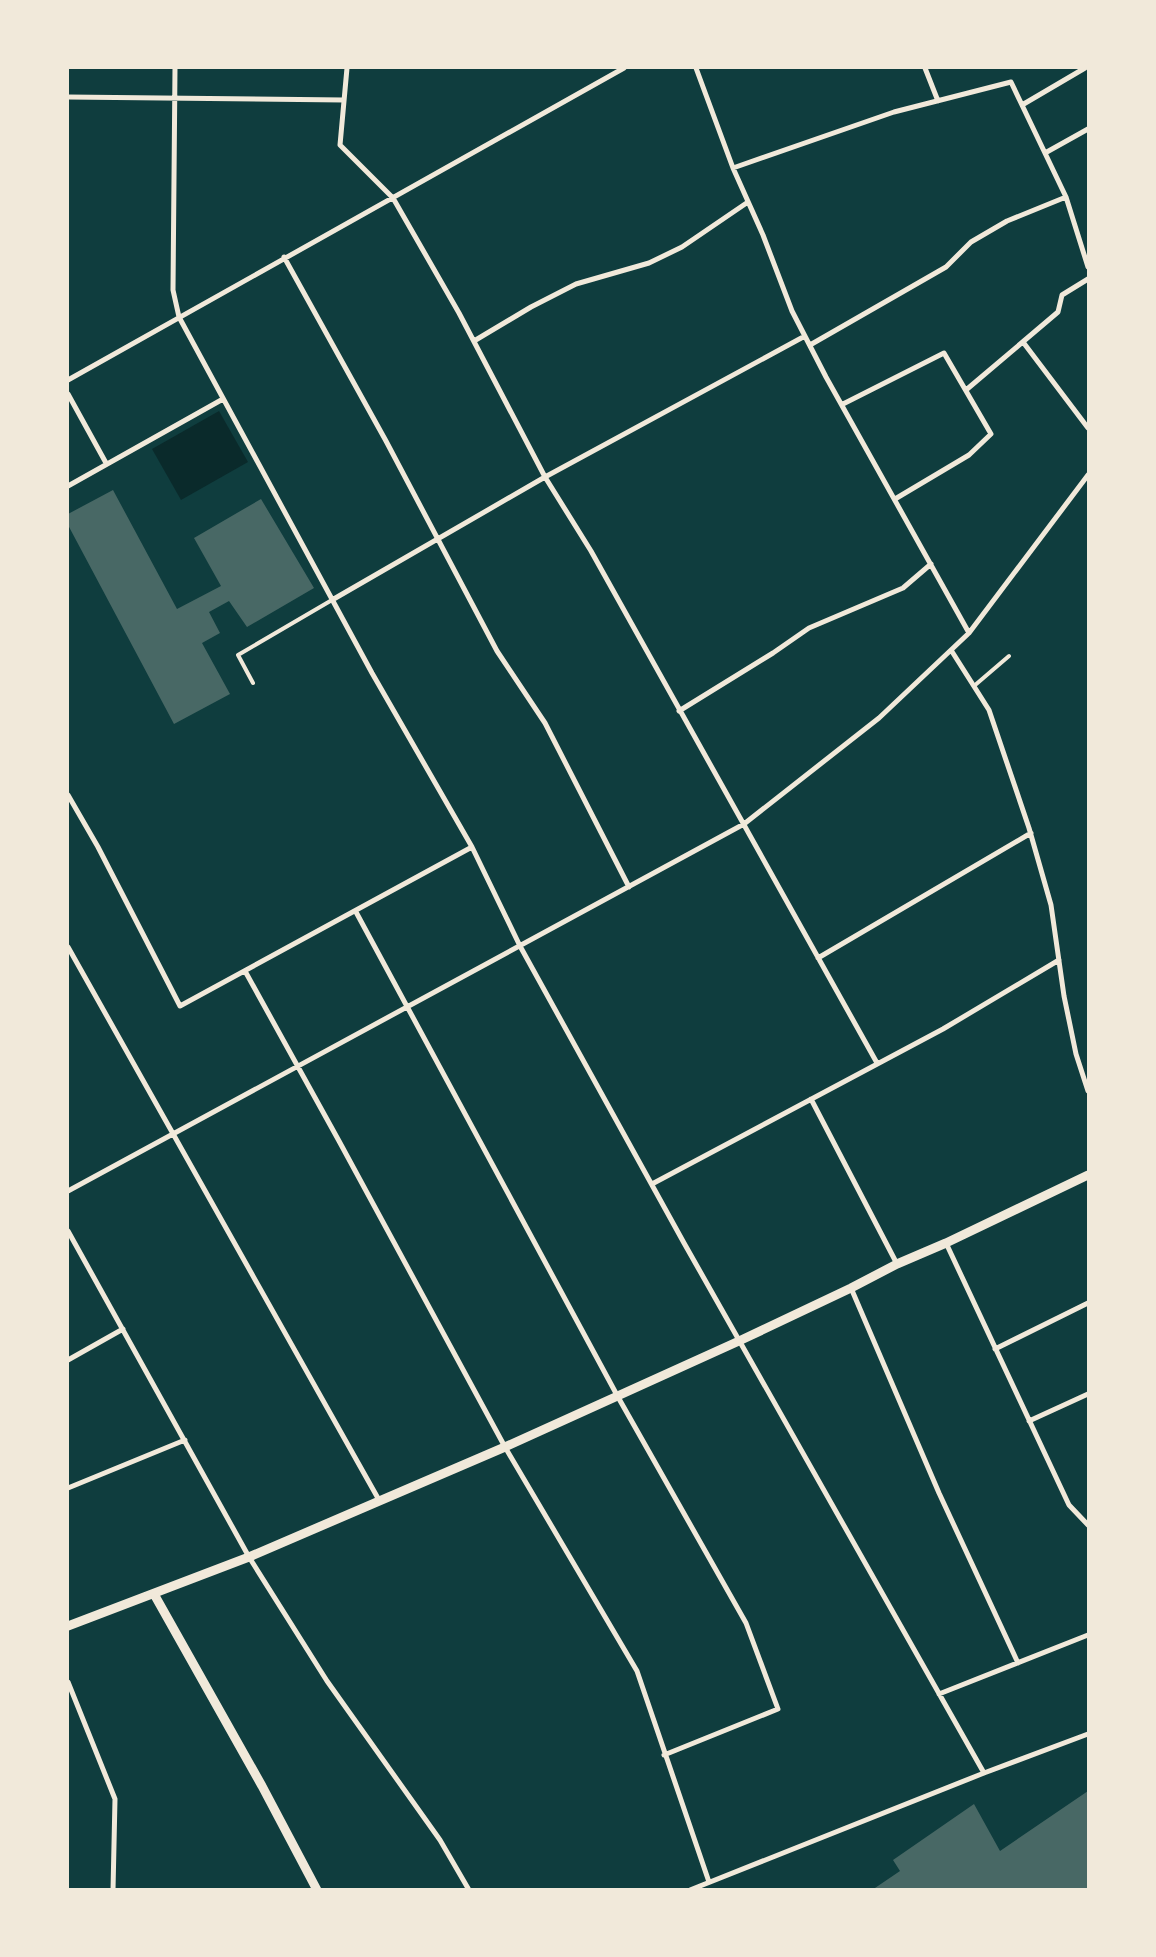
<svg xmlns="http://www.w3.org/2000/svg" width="1156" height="1957" viewBox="0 0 1156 1957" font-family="Manrope,sans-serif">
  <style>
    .water { fill: #0a2a2b }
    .building { fill: #486865 }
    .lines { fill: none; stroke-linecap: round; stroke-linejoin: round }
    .service { stroke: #f1e9da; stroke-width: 4 }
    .minor { stroke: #f1e9da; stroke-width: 5 }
    .tertiary { stroke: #f1e9da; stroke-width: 9 }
  </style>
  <rect width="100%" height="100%" fill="#0f3d3e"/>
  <!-- water -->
  <path class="water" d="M 219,411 L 248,462 L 181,500 L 152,449 Z"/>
  <!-- building -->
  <path class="building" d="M 113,490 L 177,609 L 221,586 L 194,538 L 261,499 L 314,588 L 247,627 L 229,601 L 209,612 L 220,633 L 202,643 L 230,694 L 174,724 L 68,525 L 68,514 Z
    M 1088,1791 L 1088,1890 L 872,1890 L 900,1871 L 893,1860 L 974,1804 L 1000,1851 Z"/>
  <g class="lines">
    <!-- service -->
    <path class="service" d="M 253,683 L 238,655 L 332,600
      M 974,686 L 1009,656"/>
    <!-- minor -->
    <path class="minor" d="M 175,68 L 173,290 L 179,317 L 372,673 L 472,847 L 520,946 L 684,1243 L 984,1773
      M 347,68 L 340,145 L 393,198 L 459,313 L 545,477 L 591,551 L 877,1063
      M 696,68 L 733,168 L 763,235 L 792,311 L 826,377 L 969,633
      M 925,68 L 938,101
      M 68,97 L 344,100
      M 1022,105 L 1085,68
      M 1045,153 L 1088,129
      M 733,168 L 894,112 L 1011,82 L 1066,197 L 1088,267
      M 284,257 L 386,441 L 497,651 L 545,723 L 629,887
      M 474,341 L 531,307 L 576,284 L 649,263 L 682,247 L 748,202
      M 1023,342 L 1088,428
      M 810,345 L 946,267 L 971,242 L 1007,221 L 1066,197
      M 68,380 L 624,68
      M 966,390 L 1058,312 L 1062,295 L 1088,279
      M 68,394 L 106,463
      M 843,404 L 944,353 L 991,434 L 969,455 L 895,499
      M 68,486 L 223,399
      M 332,600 L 545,477 L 805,336
      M 951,650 L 989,710 L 1029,828 L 1051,905 L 1064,996 L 1076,1054 L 1088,1091
      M 679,711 L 773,653 L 809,628 L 903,588 L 931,564
      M 68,795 L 98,847 L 180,1006 L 472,847
      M 356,912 L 618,1397 L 746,1623 L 778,1709 L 664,1755
      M 68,947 L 379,1500
      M 818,958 L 1031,833
      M 245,971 L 339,1141 L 505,1447 L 637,1671 L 709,1882
      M 811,1099 L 897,1264
      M 652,1184 L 943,1029 L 1059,960
      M 68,1191 L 744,824 L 879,718 L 969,633 L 1088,475
      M 68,1231 L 249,1557 L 327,1681 L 440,1840 L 469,1890
      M 946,1243 L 1069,1505 L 1088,1525
      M 851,1288 L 939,1493 L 1018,1663
      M 995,1349 L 1088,1303
      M 68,1360 L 123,1329
      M 1029,1421 L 1088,1394
      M 68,1488 L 185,1440
      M 68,1682 L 115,1799 L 113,1890
      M 939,1694 L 1088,1635
      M 690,1890 L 984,1773 L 1088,1734"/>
    <!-- tertiary -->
    <path class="tertiary" d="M 154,1594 L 262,1786 L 317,1890
      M 68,1626 L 249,1557 L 505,1447 L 739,1341 L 851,1288 L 897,1264 L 946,1243 L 1088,1175"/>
  </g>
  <!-- border -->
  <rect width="1156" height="1957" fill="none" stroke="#f1e9da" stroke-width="138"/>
</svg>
